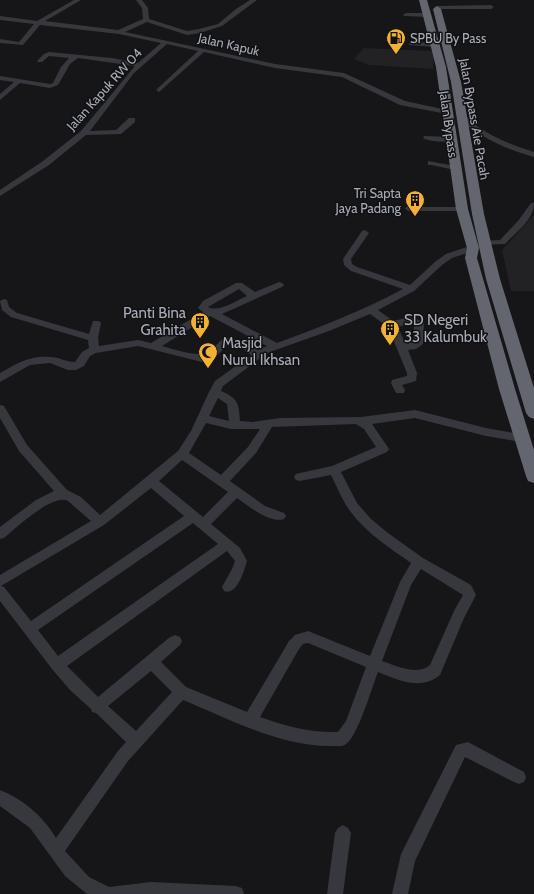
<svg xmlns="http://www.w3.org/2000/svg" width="534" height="894" viewBox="0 0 534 894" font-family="Cabin,sans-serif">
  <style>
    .built { fill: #222225 }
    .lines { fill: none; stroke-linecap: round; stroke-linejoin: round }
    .minor { fill: #37383d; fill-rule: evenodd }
    .highway { fill: #63666e; fill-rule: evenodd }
    .labels { text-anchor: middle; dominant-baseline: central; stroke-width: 3; stroke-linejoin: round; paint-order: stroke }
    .far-poi-label { font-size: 13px; fill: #a8adb8; stroke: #111113; text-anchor: start }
    .far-street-label { font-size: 13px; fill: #a8adb8; stroke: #111113 }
    .poi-label { font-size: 15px; fill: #a8adb8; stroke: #111113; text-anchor: start }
  </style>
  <rect width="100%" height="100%" fill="#161618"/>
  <!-- built -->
  <path class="built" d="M 364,48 L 434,51 L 433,69 L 369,65 L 354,59 Z
    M 534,215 L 534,291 L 511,291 L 502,250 Z"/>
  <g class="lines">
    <!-- minor -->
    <path class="minor" d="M 74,0 L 81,0 L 45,21 L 118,30 L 143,19 L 142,8 L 136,0 L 142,0 L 148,8 L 149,19 L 187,31 L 199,29 L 218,24 L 236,9 L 250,0 L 257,0 L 222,26 L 200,33 L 187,35 L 147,22 L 125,32 L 275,64 L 344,73 L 405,101 L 447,110 L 451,112 L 447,114 L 400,105 L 342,77 L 275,68 L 204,52 L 159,92 L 156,90 L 157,89 L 198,51 L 167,44 L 134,73 L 90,131 L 116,130 L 129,118 L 135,118 L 135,122 L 121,134 L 86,135 L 49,165 L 0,196 L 0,190 L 43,161 L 81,131 L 135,66 L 78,58 L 70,64 L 58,85 L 50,88 L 20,83 L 0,100 L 0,94 L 14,82 L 0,80 L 0,76 L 50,84 L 53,83 L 61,67 L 69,58 L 49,56 L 42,62 L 38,62 L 37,61 L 44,54 L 49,52 L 112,58 L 138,63 L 161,43 L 119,34 L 40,25 L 23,45 L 0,43 L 0,39 L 19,42 L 34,24 L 0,20 L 0,16 L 37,21 Z
      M 437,6 L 491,5 L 494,7 L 491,9 L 435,9 L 434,8 Z
      M 406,13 L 428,13 L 431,15 L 428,17 L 404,16 L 403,15 Z
      M 411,42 L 435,43 L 438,45 L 435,47 L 409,45 L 409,43 Z
      M 459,115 C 467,114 474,124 480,128 C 496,139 515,146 534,152 L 534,157 C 507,150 480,137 459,119 Z
      M 424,136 L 451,137 L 455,139 C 449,143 429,142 423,138 Z
      M 428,161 L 455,166 L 459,168 L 455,170 L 431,165 L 428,165 Z
      M 531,203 L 534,203 C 534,220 516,232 505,244 L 482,245 L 481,243 L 482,241 L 500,240 L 518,221 Z
      M 406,207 L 462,207 L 466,209 L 462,211 L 409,211 L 405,209 Z
      M 365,230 L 369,233 L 351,259 L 352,264 L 357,267 L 410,285 L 436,261 L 446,254 L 473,245 L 477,248 L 476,250 L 452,258 L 442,265 L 414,291 L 378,310 L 393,321 L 410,317 L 422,321 L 424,323 L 423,344 L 416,349 L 408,350 L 417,373 L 416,381 L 402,385 L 405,390 L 404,393 L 396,393 L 391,383 L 392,380 L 407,376 L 407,373 L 388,327 L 370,314 L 329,331 L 267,353 L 223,386 L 221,391 C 238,398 239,404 240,421 L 253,422 L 280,418 L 361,417 L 415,410 L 486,428 L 525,435 L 526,438 L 525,441 L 521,442 L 486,436 L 415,418 L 372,424 L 389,449 L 387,452 L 341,472 L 357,503 L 371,519 L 388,533 L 423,558 L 471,585 L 476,595 L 464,618 L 440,675 C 421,691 398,680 378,672 C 372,687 358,736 346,744 C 343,747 338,746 334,746 C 284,748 229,719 183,700 L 128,761 L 65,851 L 89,877 L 109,887 L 151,882 L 236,886 L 242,888 L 244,894 L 87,894 L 65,876 L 30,828 L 0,806 L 0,790 C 23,799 43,816 56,838 L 118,751 L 126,742 L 96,713 L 92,712 L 91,709 L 70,690 L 52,669 L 0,601 L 0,575 L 91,521 L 68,501 C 53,493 16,528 4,538 L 0,539 L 0,527 L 36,500 L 54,491 L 19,451 L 0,418 L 0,405 L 4,406 L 27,445 L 67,490 L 81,497 L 100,515 L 178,451 L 191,431 L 209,392 L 215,381 L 251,355 L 242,348 L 229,344 L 214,358 L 202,362 L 138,346 L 96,353 L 90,356 L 84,366 L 76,370 L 68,370 L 50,363 L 30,365 L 0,382 L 0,373 C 16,364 30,355 50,357 C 59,357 66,362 75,362 L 82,352 L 89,348 L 88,340 L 11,317 L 2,310 L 0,301 L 4,299 L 7,300 L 9,307 L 17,313 L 89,334 L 93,321 L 99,321 L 101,323 L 98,338 L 99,346 L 138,340 L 151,343 L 203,312 L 198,308 L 203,301 L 236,283 L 242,283 L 255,292 L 279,282 L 282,283 L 284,285 L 282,287 L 222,314 L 277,343 C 320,327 362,311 403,289 L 351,271 L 344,265 L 343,259 L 362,231 ZM 239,289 L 247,296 C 237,300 219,313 208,307 ZM 210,316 L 267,346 L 258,350 L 248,344 L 227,337 C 220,339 216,347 210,351 C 200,359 174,349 162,346 ZM 410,323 L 414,325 L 413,342 L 405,343 L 398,327 ZM 218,398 L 227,404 L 229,421 L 209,416 ZM 206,423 L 231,429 L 260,429 L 248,447 L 221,475 L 189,453 ZM 356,424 L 364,429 L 376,447 L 332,466 L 300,473 L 296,474 L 294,477 L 296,480 L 300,481 L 331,475 C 337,487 342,500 350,511 C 366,533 390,548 411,563 L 400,582 L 370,656 L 308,631 L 295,635 L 289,641 L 247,712 L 186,687 L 161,662 L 180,645 L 182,641 L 180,637 L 175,635 L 170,637 L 98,697 L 67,666 L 227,551 L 235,561 L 232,569 L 222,587 L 224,591 C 237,596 244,571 247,561 L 240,548 L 211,524 L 237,498 C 248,506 271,524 284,519 L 286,516 L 284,513 L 265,506 L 230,481 L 256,453 L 272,427 ZM 182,460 L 228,492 L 203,517 L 159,481 ZM 151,488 L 184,516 L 31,621 L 4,587 L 1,586 L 104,525 ZM 193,523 L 218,544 L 58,656 L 38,630 ZM 421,569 L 463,595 L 454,611 L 430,665 C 418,676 396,666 382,661 L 411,585 ZM 308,643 L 366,667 L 346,721 L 338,732 C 311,733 285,726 260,717 L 299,649 L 303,644 ZM 151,671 L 172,692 L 136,731 L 108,706 Z
      M 468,742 L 524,772 L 526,777 L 524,782 L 519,784 L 514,782 L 465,757 L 415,861 L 408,894 L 392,894 L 401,854 L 456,745 Z
      M 343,825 L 348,828 L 351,833 L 343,894 L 327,894 L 335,833 L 338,828 Z"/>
    <!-- highway -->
    <path class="highway" d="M 419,0 L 427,0 L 446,67 L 468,209 L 479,248 L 477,258 L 515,389 L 534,450 L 534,483 L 528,481 L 526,476 L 499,389 L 465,258 L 467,248 L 456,209 L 436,67 Z
      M 437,6 L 441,9 L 461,82 L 484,214 L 500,279 L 534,388 L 534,419 L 529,417 L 526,413 L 486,279 L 472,214 L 451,82 L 433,9 Z"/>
  </g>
  <!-- icons -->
  <defs>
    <g id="fuel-pin" transform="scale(1)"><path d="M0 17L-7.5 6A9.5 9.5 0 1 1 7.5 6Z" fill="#f2b134" stroke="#111113"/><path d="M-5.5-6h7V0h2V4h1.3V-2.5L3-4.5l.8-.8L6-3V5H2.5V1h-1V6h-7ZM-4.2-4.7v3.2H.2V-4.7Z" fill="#111"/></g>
    <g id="building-pin" transform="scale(1)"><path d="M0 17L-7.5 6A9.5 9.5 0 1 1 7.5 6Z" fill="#f2b134" stroke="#111113"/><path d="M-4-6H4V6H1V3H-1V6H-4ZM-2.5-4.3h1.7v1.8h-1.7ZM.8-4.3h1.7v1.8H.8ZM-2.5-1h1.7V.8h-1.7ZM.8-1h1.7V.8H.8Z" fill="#111"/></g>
    <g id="mosque-pin" transform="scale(1)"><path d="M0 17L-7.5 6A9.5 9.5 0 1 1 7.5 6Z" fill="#f2b134" stroke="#111113"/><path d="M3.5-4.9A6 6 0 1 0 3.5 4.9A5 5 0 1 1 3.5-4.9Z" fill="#111"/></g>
  </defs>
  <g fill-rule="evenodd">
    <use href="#fuel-pin" x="396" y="38"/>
    <use href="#building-pin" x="415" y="200"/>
    <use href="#building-pin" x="200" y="322"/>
    <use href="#building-pin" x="390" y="329"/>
    <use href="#mosque-pin" x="208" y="352"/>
  </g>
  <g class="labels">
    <!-- far-poi labels -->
    <g class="far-poi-label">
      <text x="410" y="38">SPBU By Pass</text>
      <text x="401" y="193" text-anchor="end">Tri Sapta<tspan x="401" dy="15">Jaya Padang</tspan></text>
    </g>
    <!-- far-street labels -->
    <g class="far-street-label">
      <text transform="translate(229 44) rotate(13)">Jalan Kapuk</text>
      <text transform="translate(104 89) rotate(-48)">Jalan Kapuk RW 04</text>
      <text transform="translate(475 119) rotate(80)">Jalan Bypass Aie Pacah</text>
      <text transform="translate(449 124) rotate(82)">Jalan Bypass</text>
    </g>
    <!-- poi labels -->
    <g class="poi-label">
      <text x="186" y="313" text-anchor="end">Panti Bina<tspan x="186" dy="17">Grahita</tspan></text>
      <text x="404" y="320">SD Negeri<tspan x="404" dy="17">33 Kalumbuk</tspan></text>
      <text x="222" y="343">Masjid<tspan x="222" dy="17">Nurul Ikhsan</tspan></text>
    </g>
  </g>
</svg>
